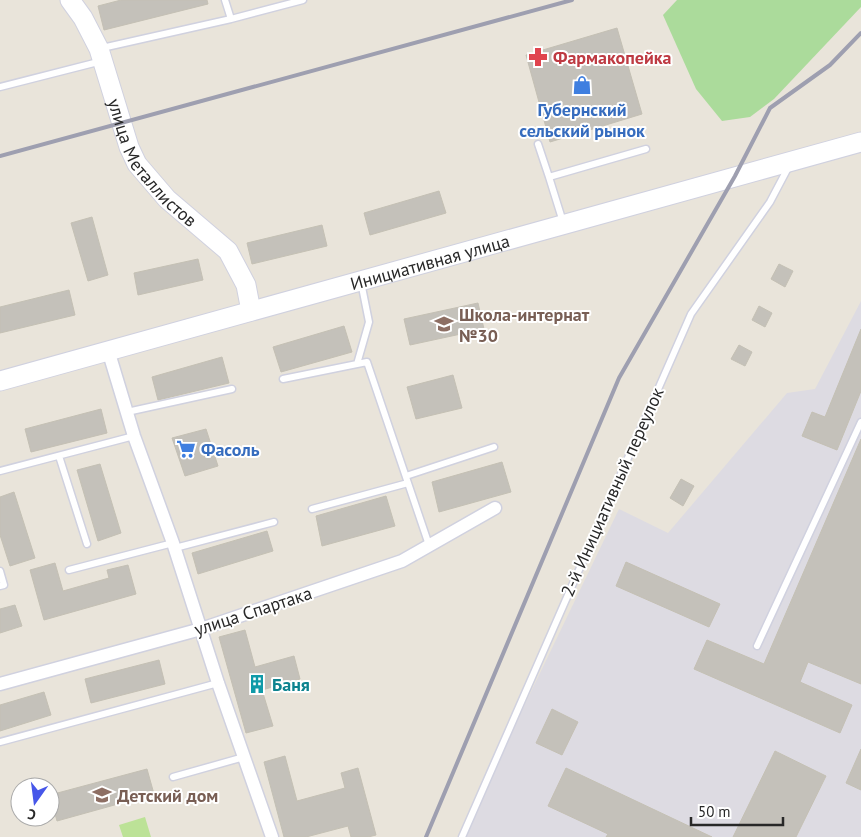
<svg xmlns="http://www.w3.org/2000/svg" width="861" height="837" viewBox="0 0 861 837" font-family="'PT Sans',sans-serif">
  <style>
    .industrial { fill: #dddbe2 }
    .green { fill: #abdb9b }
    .pitch { fill: #bce297 }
    .building { fill: #c4c1ba; stroke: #c4c0b4 }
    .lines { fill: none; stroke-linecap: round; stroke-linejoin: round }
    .service-casing { stroke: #d0d1df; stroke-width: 9 }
    .minor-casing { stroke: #d0d1df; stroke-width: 15 }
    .secondary-casing { stroke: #d0d1df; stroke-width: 21 }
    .service { stroke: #fff; stroke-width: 6 }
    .minor { stroke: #fff; stroke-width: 12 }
    .secondary { stroke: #fff; stroke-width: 19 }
    .rail { stroke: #9e9fb0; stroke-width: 4 }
    .labels { text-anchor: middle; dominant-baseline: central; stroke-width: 4; stroke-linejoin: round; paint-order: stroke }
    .health-label { font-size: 18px; font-weight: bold; fill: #be3a42; stroke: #fff; text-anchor: start }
    .shop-label { font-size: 18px; font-weight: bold; fill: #366cbe; stroke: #fff }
    .street-label { font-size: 18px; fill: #282828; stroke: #fff }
    .education-label { font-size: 18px; font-weight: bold; fill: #785e54; stroke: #fff; text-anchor: start }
    .culture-label { font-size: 18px; font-weight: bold; fill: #0d838f; stroke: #fff; text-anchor: start }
  </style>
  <rect width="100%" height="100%" fill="#e9e4da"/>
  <!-- industrial -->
  <path class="industrial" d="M 861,301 L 861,837 L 461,837 L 619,509 L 668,533 L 787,393 L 815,389 Z"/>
  <!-- green -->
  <path class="green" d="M 677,0 L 861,0 L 861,7 L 774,99 L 750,117 L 722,121 L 696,89 L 663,15 Z"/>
  <!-- pitch -->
  <path class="pitch" d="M 145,817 L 151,837 L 123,837 L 119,825 Z"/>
  <!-- building -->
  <path class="building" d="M 121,0 L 207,0 L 208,4 L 104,30 L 98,6 Z
    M 617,28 L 642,114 L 550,142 L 526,55 Z
    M 439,191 L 446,213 L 370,235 L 364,213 Z
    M 92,217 L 108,275 L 88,281 L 71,223 Z
    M 322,225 L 327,246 L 252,264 L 247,243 Z
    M 198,259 L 203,280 L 138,295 L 134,273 Z
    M 779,264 L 793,271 L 785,287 L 771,279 Z
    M 69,290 L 75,315 L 0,333 L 0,307 Z
    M 478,303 L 484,329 L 410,345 L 404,319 Z
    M 759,306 L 772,313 L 765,327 L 752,320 Z
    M 344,326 L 352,352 L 281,372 L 273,347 Z
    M 861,329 L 861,391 L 837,450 L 802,436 L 812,412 L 825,417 Z
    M 739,345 L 752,352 L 745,366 L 731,359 Z
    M 222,357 L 229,383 L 158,400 L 152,377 Z
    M 453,375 L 462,408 L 416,419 L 407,387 Z
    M 101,409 L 107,433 L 31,452 L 25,429 Z
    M 206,429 L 218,466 L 185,476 L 172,438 Z
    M 861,439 L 861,684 L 808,662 L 800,682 L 852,705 L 840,733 L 694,669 L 707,640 L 764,664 Z
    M 502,462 L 511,492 L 439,512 L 432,482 Z
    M 100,464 L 121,533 L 98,541 L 77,470 Z
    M 681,479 L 694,486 L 683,506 L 670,498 Z
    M 14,492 L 35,558 L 10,566 L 0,535 L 0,497 Z
    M 386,496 L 395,526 L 322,546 L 316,516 Z
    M 267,531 L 273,551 L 198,574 L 192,553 Z
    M 626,562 L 720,604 L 709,627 L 616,586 Z
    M 55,563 L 63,591 L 109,578 L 107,570 L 128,565 L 136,594 L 44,620 L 30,570 Z
    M 15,605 L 22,626 L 0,633 L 0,609 Z
    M 245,630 L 255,667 L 294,656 L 300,679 L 262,690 L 273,726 L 246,733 L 219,637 Z
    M 159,660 L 165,684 L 91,703 L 85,679 Z
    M 44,692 L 51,715 L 0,731 L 0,705 Z
    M 552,709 L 578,722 L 562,755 L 536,743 Z
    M 861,749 L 861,790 L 846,783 Z
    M 775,751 L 826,776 L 796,837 L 733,837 Z
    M 285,756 L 297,801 L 345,788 L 341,773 L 358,768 L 376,835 L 368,837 L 351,837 L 348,826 L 306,837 L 284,837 L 264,762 Z
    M 566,768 L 712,837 L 606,837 L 608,834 L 548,806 Z
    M 147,769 L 154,794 L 57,821 L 50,795 Z"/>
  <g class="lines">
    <!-- service casing -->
    <g class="service-casing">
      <path id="service" d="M 225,0 L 231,19
        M 102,48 L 231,19 L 303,0
        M 0,87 L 102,61
        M 538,144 L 549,177
        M 563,222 L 549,177 L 646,149
        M 357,364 L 369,322 L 361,282
        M 283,379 L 367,362 L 429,545
        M 127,412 L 232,389
        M 59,456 L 87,544
        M 0,471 L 134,436
        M 406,476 L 494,447
        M 312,509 L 408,483
        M 175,548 L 274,522
        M 69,570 L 173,543
        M 0,571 L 4,585 L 0,586
        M 757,646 L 861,422
        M 0,742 L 218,683
        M 173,777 L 244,757
        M 462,837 L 691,314 L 770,202 L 789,166"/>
    </g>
    <!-- minor casing -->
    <g class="minor-casing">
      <path id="minor" d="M 108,350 L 134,436 L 173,543 L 218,683 L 272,837
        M 0,684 L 201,629 L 402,561 L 495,508"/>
    </g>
    <!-- secondary casing -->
    <g class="secondary-casing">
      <g id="secondary">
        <path id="s1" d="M 70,0 L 83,18 L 99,49 L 129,147 L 137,164 L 167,199 L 228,251 L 246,285 L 251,311"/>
        <path id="s2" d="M 0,381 L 861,142"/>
      </g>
    </g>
    <!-- service -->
    <use href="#service" class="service"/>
    <!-- minor -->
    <use href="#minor" class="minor"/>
    <!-- secondary -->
    <use href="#secondary" class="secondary"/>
    <!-- rail -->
    <path class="rail" d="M 0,156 L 572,0
      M 426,837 L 619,378 L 735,176 L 770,108 L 830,65 L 861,33"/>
  </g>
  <!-- icons -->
  <defs>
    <g id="pharmacy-bare" transform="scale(1.5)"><path d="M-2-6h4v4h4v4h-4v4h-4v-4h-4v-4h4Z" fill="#e0444e" stroke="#fff" stroke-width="2.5" paint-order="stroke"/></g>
    <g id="shop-bare" transform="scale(1.5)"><path d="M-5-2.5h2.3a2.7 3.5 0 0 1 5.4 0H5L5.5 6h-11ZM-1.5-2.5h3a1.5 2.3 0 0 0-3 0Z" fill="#3f7fe0" stroke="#fff" stroke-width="2.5" paint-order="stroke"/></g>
    <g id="school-bare" transform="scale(1.5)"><path d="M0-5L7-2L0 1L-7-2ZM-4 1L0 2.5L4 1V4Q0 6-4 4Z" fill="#8d6e63" stroke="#fff" stroke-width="2.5" paint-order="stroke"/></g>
    <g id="supermarket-bare" transform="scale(1.5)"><path d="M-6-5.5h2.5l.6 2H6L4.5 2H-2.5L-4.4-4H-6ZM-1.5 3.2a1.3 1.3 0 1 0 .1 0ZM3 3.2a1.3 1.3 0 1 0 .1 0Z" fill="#3f7fe0" stroke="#fff" stroke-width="2.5" paint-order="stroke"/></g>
    <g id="building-bare" transform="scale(1.5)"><path d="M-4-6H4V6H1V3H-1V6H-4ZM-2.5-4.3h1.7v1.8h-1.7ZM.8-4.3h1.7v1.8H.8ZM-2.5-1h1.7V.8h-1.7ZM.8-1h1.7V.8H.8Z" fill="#0f9aa8" stroke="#fff" stroke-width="2.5" paint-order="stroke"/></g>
  </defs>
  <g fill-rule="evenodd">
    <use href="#pharmacy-bare" x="538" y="57"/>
    <use href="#shop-bare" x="582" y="85"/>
    <use href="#school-bare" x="444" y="324"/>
    <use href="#supermarket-bare" x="186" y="449"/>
    <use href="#building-bare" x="257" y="684"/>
    <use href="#school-bare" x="102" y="795"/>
  </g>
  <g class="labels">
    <!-- health labels -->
    <g class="health-label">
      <text x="553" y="57">Фармакопейка</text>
    </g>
    <!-- shop labels -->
    <g class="shop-label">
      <text x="582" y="109">Губернский<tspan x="582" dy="21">сельский рынок</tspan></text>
      <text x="201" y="449" text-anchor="start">Фасоль</text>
    </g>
    <!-- street labels -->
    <g class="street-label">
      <text stroke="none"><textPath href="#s1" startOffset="185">улица Металлистов</textPath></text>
      <text stroke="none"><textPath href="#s2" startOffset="446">Инициативная улица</textPath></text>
      <text transform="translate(612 492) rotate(-66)">2-й Инициативный переулок</text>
      <text transform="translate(253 611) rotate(-18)">улица Спартака</text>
    </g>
    <!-- education labels -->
    <g class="education-label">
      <text x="459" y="314">Школа-интернат<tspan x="459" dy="21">№30</tspan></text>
      <text x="117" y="795">Детский дом</text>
    </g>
    <!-- culture labels -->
    <g class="culture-label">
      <text x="272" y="684">Баня</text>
    </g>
  </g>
  <!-- north arrow -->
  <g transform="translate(35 802) rotate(194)"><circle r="24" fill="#ffffff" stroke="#a9a9a9"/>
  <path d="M0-4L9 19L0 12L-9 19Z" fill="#4757e9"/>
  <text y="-8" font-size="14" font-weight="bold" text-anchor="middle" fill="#282828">С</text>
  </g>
  <!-- scale -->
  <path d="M691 817v8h92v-8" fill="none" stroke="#282828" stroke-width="2.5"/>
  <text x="698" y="817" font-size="15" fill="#282828" stroke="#ffffff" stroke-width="4" paint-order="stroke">50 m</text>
</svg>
